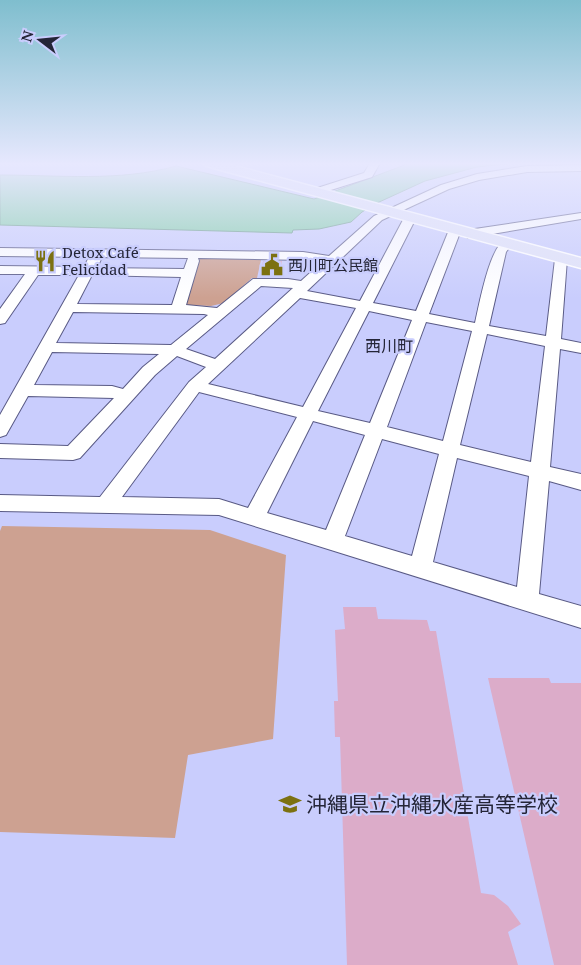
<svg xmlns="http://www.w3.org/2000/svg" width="581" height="965" viewBox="0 0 581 965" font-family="'Noto Serif','Noto Sans JP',serif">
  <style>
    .green { fill: #cda191 }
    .water { fill: #82cda8; stroke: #669b86 }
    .building { fill: #dcacc9 }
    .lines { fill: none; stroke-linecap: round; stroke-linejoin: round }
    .minor-casing { stroke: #595a85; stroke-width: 2 }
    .major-casing { stroke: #fff; stroke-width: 3 }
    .minor { fill: #fff; fill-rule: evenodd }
    .major { fill: #e0e2f8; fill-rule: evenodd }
    .labels { text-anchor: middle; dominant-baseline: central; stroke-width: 4.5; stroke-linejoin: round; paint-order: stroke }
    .far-poi-label { font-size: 15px; fill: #242537; stroke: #c9cdfd; text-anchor: start }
    .far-quarter-label { font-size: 16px; fill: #242537; stroke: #c9cdfd }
    .near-poi-label { font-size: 21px; fill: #242537; stroke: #c9cdfd; text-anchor: start }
  </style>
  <rect width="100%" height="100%" fill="#c9cdfd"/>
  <!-- green -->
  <path class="green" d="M 200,258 L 261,260 L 257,278 L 252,278 L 224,303 L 211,306 L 184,305 Z
    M 2,526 L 210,530 L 286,555 L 273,739 L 188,755 L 175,838 L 0,832 L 0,531 Z"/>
  <!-- water -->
  <path class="water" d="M 410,163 L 515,163 L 477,167 L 425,181 L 377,203 L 362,212 L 351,222 L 319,229 L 293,230 L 292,233 L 0,225 L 0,175 C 58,175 119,182 176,166 L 314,199 Z"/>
  <!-- building -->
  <path class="building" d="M 263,261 L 282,261 L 279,277 L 260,277 Z
    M 343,607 L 376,607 L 378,619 L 427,620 L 430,631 L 436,631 L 481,893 L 494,895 L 508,906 L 521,924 L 508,932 L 518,965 L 347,965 L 340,737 L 335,737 L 334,701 L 338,701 L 335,630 L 345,629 Z
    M 488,678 L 549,678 L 551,683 L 581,683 L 581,965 L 554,965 Z"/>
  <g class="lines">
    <!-- minor casing -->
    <g class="minor-casing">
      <path id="minor" d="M 370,163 L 380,163 L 372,177 L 315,195 L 310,192 L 311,190 L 364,173 Z
        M 581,165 L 581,171 L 527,172 L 479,180 L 449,189 L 382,220 L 307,291 L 360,301 L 404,218 L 410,215 L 416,218 L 373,303 L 416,311 L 449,230 L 455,226 L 461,230 L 429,314 L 475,323 C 479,306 490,244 506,240 L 512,244 L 506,252 L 489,326 L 546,336 L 555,259 L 561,255 L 566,256 L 567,259 L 561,339 L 581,343 L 581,353 L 560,349 L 550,467 L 581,474 L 581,490 L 549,481 L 539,594 L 581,606 L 581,628 L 219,515 L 0,511 L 0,495 L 100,497 L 189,382 L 206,367 L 177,356 L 155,375 L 80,458 L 73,460 L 0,458 L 0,444 L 68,446 L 114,398 L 28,396 L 6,435 L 0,437 L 0,415 L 79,275 L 38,275 L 5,323 L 0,324 L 0,309 L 25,274 L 0,274 L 0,266 L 84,267 L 89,257 L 0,256 L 0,248 L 303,252 L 329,256 L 374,216 L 441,185 L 477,174 L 527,166 ZM 102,257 L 188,258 L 184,269 L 97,268 ZM 198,258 L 303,260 L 322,262 L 301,281 L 288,279 L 253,279 L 217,308 L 186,305 L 199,261 ZM 92,275 L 181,277 L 172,305 L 77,304 ZM 261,286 L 293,288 L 215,359 L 186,349 ZM 300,298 L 356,308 L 303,407 L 208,384 ZM 369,311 L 412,320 L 370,423 L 318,411 ZM 73,312 L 204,314 L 208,315 L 171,345 L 56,343 ZM 426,322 L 472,331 L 443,441 L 387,427 ZM 487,334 L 545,346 L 531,462 L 460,445 ZM 52,352 L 159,354 L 143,367 L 123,389 L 112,386 L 34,385 ZM 199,392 L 297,417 L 248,508 L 219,499 L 122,497 ZM 313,421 L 365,435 L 326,530 L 267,513 ZM 382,439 L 439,454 L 412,556 L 345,536 ZM 457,458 L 529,476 L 517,587 L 433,562 Z
        M 581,213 L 581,219 L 468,238 L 462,234 L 468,230 Z"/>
    </g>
    <!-- major casing -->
    <g class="major-casing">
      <path id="major" d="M 204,163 L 224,163 L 581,258 L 581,268 L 206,166 Z"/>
    </g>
    <!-- minor -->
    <use href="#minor" class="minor"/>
    <!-- major -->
    <use href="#major" class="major"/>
  </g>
  <!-- sky -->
  <linearGradient id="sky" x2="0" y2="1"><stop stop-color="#7fbece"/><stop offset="0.55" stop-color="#e7e8fe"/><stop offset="1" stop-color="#e7e8fe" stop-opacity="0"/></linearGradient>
  <rect width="581" height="298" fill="url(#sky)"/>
  <!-- icons -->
  <defs>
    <g id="restaurant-bare" transform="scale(1.725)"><path d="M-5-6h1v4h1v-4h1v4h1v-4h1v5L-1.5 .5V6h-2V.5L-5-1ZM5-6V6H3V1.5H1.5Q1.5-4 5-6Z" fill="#7c7111" stroke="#c9cdfd" stroke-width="2.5" paint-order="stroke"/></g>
    <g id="civic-bare" transform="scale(1.725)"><path d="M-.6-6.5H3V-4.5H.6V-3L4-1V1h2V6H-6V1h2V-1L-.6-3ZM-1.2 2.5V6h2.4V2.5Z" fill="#7c7111" stroke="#c9cdfd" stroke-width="2.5" paint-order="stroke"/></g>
    <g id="school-bare" transform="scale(1.725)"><path d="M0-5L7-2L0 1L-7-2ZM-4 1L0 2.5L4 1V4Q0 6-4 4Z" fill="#7c7111" stroke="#c9cdfd" stroke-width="2.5" paint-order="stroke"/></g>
  </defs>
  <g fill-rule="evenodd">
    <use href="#restaurant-bare" x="45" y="261"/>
    <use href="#civic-bare" x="272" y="265"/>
    <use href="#school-bare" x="290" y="804"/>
  </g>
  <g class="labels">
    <!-- far-poi labels -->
    <g class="far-poi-label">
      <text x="62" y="252">Detox Café<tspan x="62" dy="17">Felicidad</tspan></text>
      <text x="288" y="265">西川町公民館</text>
    </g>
    <!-- far-quarter labels -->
    <g class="far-quarter-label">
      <text x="389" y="346">西川町</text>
    </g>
    <!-- near-poi labels -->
    <g class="near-poi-label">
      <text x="306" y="804">沖縄県立沖縄水産高等学校</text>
    </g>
  </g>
  <!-- north arrow -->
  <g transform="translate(40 40) rotate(286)" stroke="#c9cdfd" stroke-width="4" paint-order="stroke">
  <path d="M0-4L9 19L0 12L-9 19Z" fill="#242537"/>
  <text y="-8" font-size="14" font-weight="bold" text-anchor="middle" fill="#242537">N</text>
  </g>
</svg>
